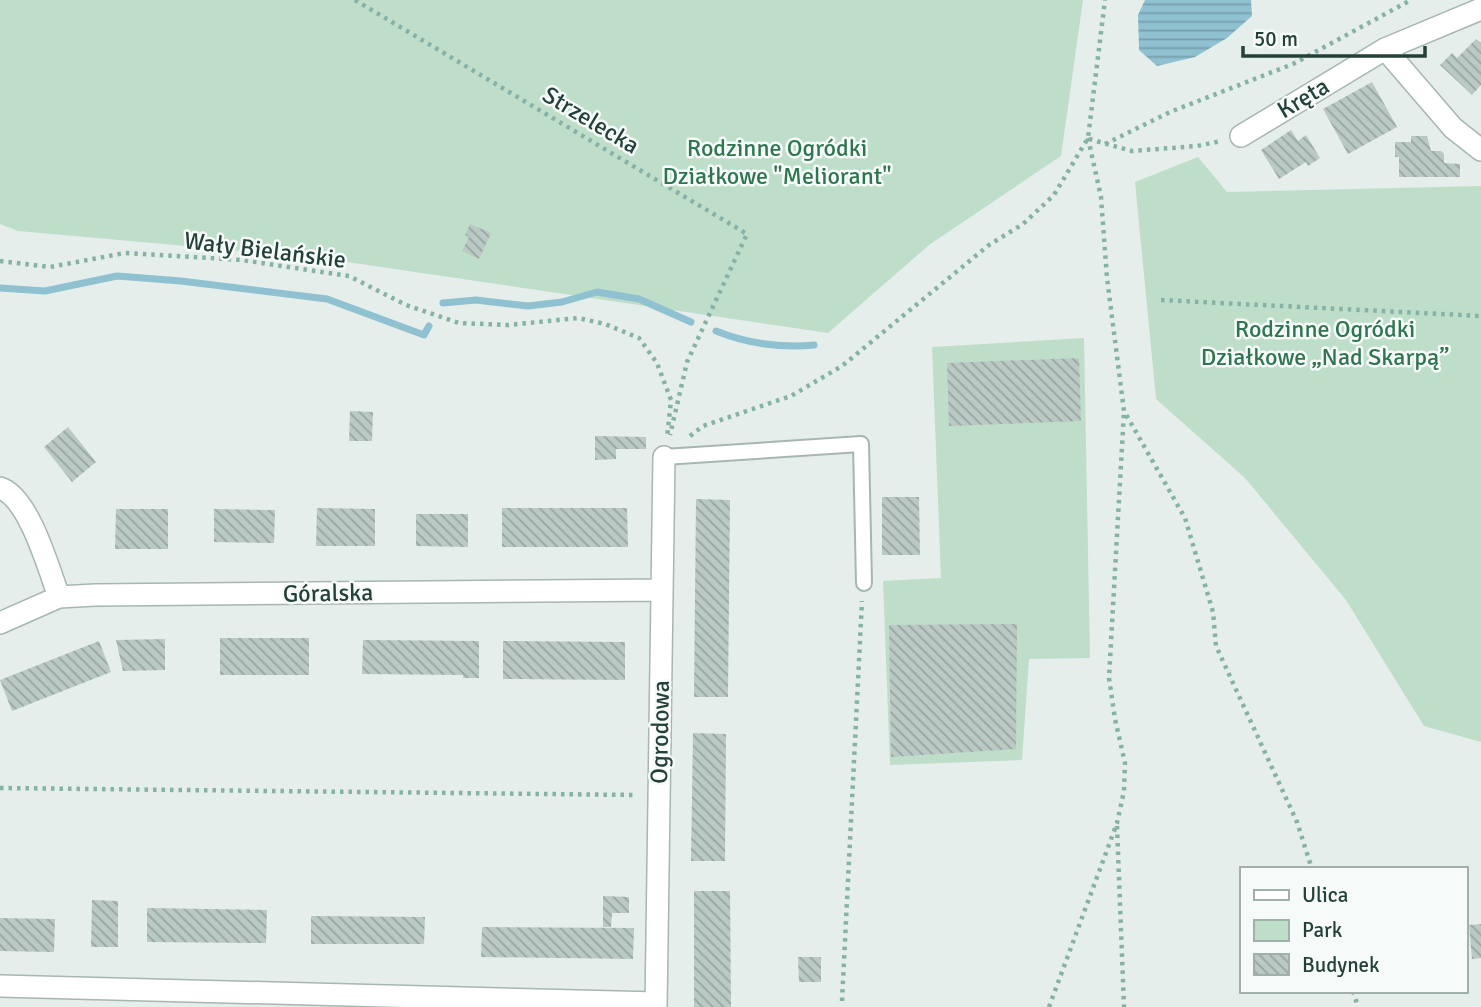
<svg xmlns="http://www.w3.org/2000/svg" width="1481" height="1007" viewBox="0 0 1481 1007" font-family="Signika,sans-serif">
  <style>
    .green { fill: #bfdeca }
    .water { fill: url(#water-rules) }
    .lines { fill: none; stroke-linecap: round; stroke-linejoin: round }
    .stream { stroke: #8fc1d1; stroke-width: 7 }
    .building { fill: url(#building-back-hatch) }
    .lane-casing { stroke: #a7b6b2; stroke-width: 18 }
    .street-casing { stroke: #a7b6b2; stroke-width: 24 }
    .path { stroke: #86b1a7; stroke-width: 4.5; stroke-dasharray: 3.5 5; stroke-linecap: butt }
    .lane { stroke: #fff; stroke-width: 14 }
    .street { stroke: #fff; stroke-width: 21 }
    .labels { text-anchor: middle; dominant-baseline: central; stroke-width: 5; stroke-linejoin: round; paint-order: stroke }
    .street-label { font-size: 24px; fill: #24403a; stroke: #f6faf8 }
    .park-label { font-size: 24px; fill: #2f7650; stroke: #f6faf8 }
  </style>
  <defs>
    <pattern id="water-rules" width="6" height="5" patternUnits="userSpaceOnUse" patternTransform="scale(1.75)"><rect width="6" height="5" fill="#8fc1d1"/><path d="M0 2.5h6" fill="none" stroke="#759eab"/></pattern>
    <pattern id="building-back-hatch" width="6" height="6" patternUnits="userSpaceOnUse" patternTransform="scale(1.75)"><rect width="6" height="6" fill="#bac9c4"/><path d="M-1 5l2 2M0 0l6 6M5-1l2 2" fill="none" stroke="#97a5a0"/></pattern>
  </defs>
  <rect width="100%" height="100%" fill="#e5eeeb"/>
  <!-- green -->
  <path class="green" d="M 0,0 L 1083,0 L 1061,156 L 929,245 L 828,333 L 320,258 L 18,231 L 0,224 Z
    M 1198,157 L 1227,192 L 1481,186 L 1481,742 L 1424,726 L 1346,600 L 1245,478 L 1156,399 L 1135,182 Z
    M 1084,338 L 1090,658 L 1029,659 L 1022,760 L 890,765 L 883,581 L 941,578 L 932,347 Z"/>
  <!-- water -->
  <path class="water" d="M 1145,0 L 1251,0 L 1252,16 L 1227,38 L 1195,57 L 1157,66 L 1139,50 L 1138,15 Z"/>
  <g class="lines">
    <!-- stream -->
    <path class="stream" d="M 0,288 L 45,291 L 117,276 L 181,281 L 327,299 L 424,335 L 429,326
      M 443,303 L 476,300 L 528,306 L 562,302 L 597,292 L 639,299 L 691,322
      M 716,331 C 748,344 780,348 814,345"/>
  </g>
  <!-- building -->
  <path class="building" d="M 1476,39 L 1481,43 L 1481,85 L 1472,95 L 1440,65 L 1452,53 L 1457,58 Z
    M 1372,82 L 1397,127 L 1348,154 L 1323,109 Z
    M 1291,130 L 1298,141 L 1306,135 L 1320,158 L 1308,166 L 1306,162 L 1279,179 L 1261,150 Z
    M 1411,136 L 1427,136 L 1431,151 L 1441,151 L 1444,154 L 1444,163 L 1460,164 L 1460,177 L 1399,177 L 1399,157 L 1395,157 L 1395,142 L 1411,142 Z
    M 470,224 L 491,233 L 479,259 L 462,251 L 469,237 L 465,235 Z
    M 1079,358 L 1081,421 L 949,426 L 947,363 Z
    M 350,411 L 373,412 L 372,441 L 349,441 Z
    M 68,427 L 96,462 L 72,482 L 44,447 Z
    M 595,436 L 646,437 L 646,449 L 616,449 L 616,459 L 595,460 Z
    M 882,497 L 919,497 L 920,555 L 882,555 Z
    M 696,499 L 730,500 L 728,697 L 694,697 Z
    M 317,508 L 375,509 L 375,546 L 316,546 Z
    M 502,508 L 627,508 L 628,547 L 502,547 Z
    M 116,509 L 168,509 L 168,549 L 115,549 Z
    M 214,509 L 275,510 L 274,543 L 214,542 Z
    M 416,514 L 468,514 L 468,547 L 416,546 Z
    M 1017,624 L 1016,749 L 891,757 L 889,625 Z
    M 220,638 L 309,638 L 309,675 L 220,675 Z
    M 165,639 L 165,670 L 123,671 L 116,640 Z
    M 363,640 L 479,641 L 479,678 L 463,678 L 463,675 L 362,674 Z
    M 99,641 L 111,672 L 12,711 L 0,680 Z
    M 503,641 L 625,642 L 625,680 L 503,679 Z
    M 693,733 L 726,734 L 725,861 L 691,861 Z
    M 694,891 L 730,891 L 731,1007 L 694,1007 Z
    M 603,896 L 629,897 L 629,913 L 612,913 L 611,927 L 603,927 Z
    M 92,900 L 118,901 L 118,947 L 91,947 Z
    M 147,908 L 267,910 L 266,943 L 147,942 Z
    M 311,916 L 425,917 L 424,944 L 311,944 Z
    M 0,918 L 55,919 L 54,952 L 0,951 Z
    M 1481,924 L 1481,958 L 1472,959 L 1469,925 Z
    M 482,927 L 634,928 L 633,959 L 481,957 Z
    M 798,957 L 821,957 L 821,982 L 799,982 Z"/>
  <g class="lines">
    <!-- lane casing -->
    <g class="lane-casing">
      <path id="lane" d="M 664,457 L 861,444 L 864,583"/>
    </g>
    <!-- street casing -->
    <g class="street-casing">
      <path id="street" d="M 1385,49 L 1453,128 L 1481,150
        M 1241,136 L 1385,49 L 1481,9
        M 0,488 C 29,497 49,570 59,597
        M 0,623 L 59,597 L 95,595 L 662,590
        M 0,986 L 656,1003
        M 656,1007 L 664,457"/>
    </g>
    <!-- path -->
    <path class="path" d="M 355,0 L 747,234 L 687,362 L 670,435
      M 1088,138 L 1101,197 L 1107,278 L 1124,411 L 1185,518 L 1213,612 L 1216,646 L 1297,822 L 1312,869
      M 1089,139 L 1132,151 L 1197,146 L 1221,141
      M 1105,144 L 1170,112 L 1293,64 L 1411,0
      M 0,261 L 50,267 L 125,253 L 242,260 L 349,276 L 406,305 L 459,323 L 508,325 L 578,318 L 605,324 L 639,338 L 657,363 L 671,400 L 667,438
      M 1161,300 L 1481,316
      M 690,436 L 703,426 L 791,396 L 842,366 L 989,245 L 1023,224 L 1054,195 L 1088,138 L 1105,0
      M 0,788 L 637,795
      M 1117,826 L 1124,1007
      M 1353,991 L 1358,1007
      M 842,1001 L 862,601
      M 1049,1007 L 1117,823 L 1124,791 L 1125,763 L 1115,719 L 1109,678 L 1124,411"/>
    <!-- lane -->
    <use href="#lane" class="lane"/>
    <!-- street -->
    <use href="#street" class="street"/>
  </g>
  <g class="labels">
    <!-- street labels -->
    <g class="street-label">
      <text transform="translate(1303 98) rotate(-31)">Kręta</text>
      <text transform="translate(591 120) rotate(31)">Strzelecka</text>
      <text transform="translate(265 250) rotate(7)">Wały Bielańskie</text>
      <text transform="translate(328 593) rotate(-1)">Góralska</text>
      <text transform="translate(660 732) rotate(-89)">Ogrodowa</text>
    </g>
    <!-- park labels -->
    <g class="park-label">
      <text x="777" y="148">Rodzinne Ogródki<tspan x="777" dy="28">Działkowe "Meliorant"</tspan></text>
      <text x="1325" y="329">Rodzinne Ogródki<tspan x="1325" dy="28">Działkowe „Nad Skarpą”</tspan></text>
    </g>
  </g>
  <!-- legend -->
  <rect x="1240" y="867" width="228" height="126" fill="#f6faf8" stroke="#a2b0ac" stroke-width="2"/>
  <rect x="1254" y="890" width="35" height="10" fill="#ffffff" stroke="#a2b0ac" stroke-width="2"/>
  <text x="1302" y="902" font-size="21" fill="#24403a">Ulica</text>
  <rect x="1254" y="920" width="35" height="21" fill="#bfdeca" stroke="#a2b0ac" stroke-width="2"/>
  <text x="1302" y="937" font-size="21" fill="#24403a">Park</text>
  <rect x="1254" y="954" width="35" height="21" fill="url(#building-back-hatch)" stroke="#a2b0ac" stroke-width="2"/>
  <text x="1302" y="972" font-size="21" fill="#24403a">Budynek</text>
  <!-- scale -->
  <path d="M1243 46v10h182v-10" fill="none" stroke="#24403a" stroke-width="3.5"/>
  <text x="1254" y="46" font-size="21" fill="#24403a" stroke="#f6faf8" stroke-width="5" paint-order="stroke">50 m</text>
</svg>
